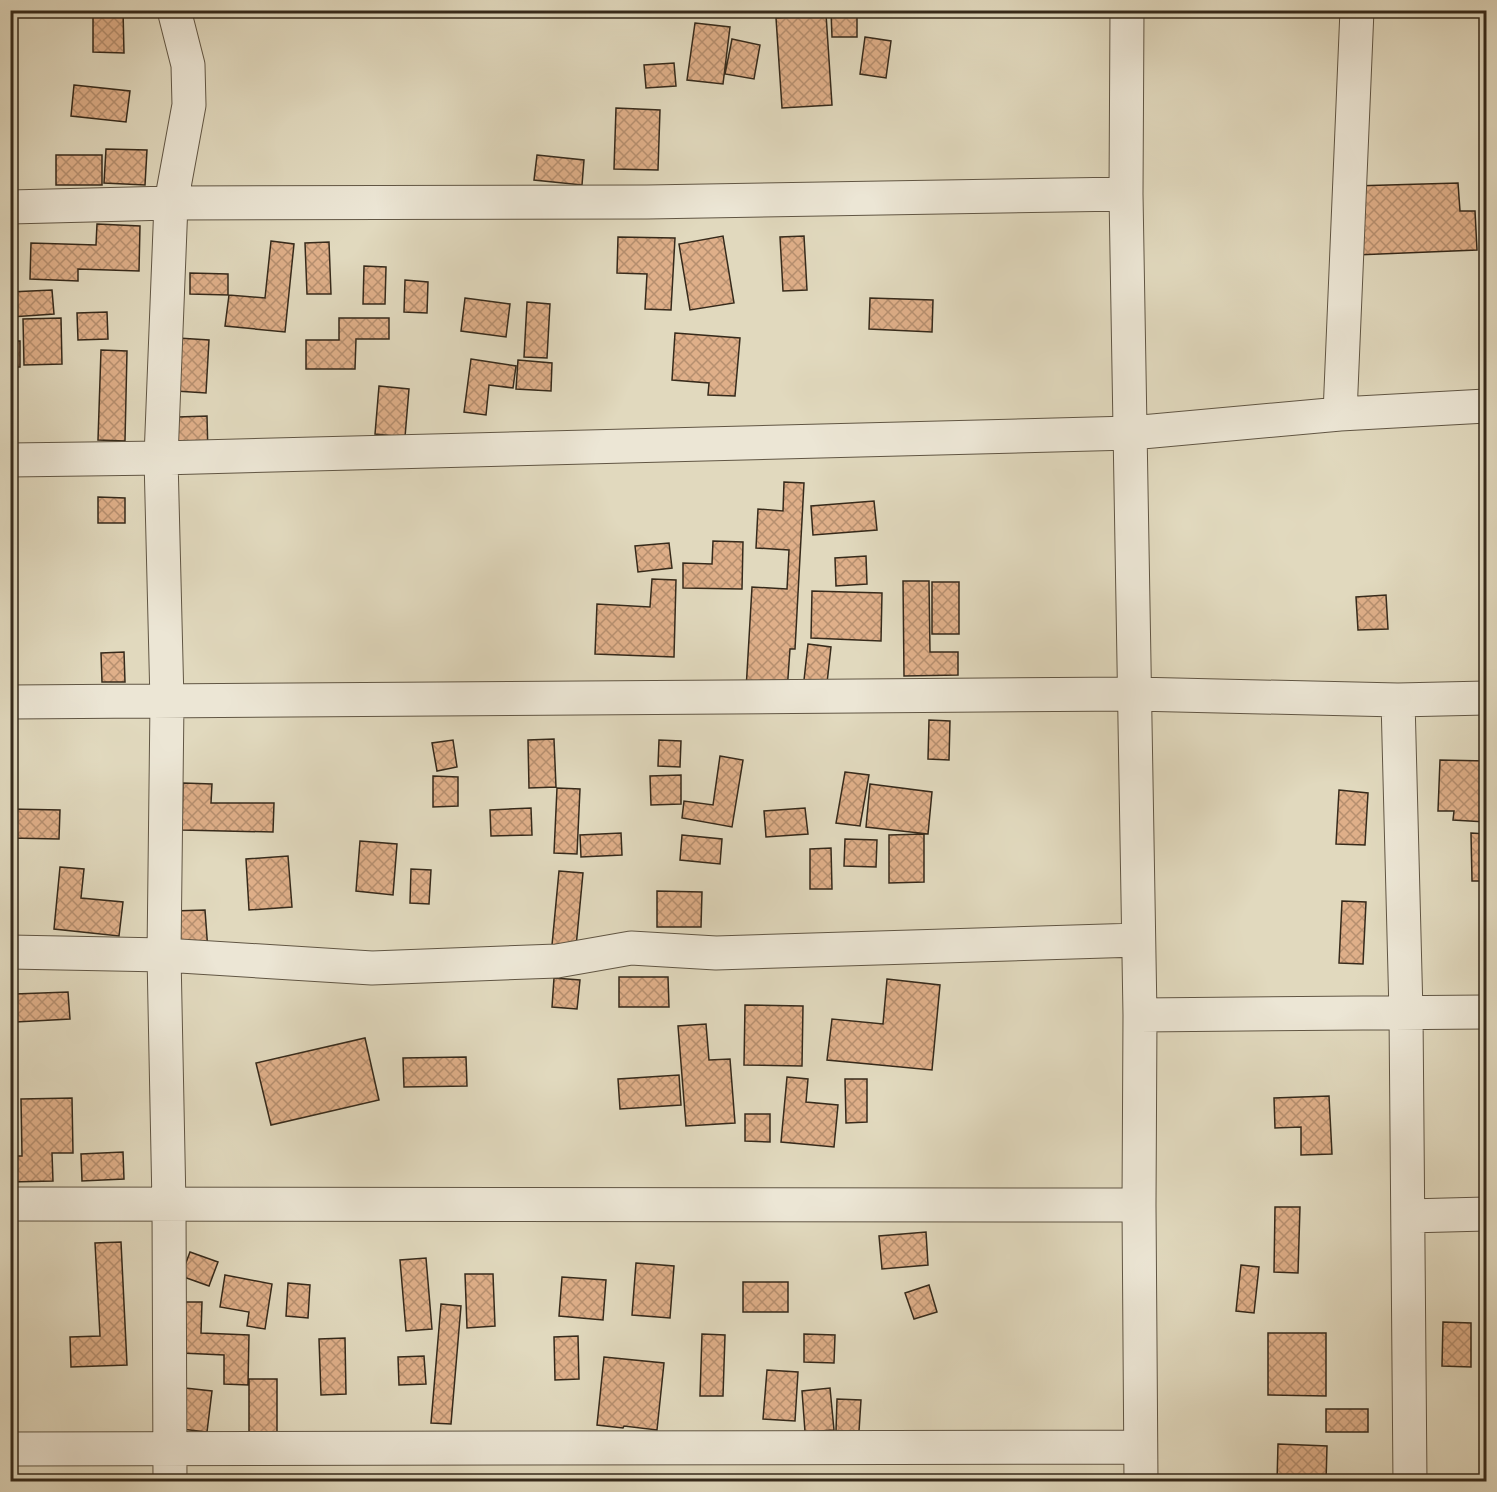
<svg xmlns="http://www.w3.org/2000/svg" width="1497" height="1492" viewBox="0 0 1497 1492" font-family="'EB Garamond',serif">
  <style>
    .building { fill: url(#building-cross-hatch); stroke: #362a1b; stroke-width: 1.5 }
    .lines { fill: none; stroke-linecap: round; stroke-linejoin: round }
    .street-casing { stroke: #615644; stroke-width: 35 }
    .street { stroke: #ece6d5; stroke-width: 33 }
  </style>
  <defs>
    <pattern id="building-cross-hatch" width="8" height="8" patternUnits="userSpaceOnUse" patternTransform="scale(1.5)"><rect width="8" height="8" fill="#dfaf89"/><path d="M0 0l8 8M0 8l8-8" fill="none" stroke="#b68f6f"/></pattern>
  </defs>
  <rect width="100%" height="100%" fill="#e1d9be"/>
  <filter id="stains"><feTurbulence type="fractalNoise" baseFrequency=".00333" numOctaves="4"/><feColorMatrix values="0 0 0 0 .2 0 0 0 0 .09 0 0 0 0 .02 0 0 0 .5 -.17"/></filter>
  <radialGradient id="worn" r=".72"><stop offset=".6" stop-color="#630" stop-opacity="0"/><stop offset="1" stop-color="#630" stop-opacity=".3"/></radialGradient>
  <!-- building -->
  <path class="building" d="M 93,10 L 123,10 L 124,53 L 93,52 Z
    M 857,10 L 857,37 L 832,37 L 831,11 Z
    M 826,14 L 832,105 L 782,108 L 776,18 Z
    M 695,23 L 730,27 L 723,84 L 687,80 Z
    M 865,37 L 891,41 L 886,78 L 860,74 Z
    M 732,39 L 760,45 L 754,79 L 725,74 Z
    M 674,63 L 676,86 L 646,88 L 644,65 Z
    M 74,85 L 130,91 L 126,122 L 71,116 Z
    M 616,108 L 660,110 L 658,170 L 614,169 Z
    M 106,149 L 147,150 L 145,185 L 104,183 Z
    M 56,155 L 102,155 L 102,185 L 56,185 Z
    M 537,155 L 584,160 L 582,185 L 534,180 Z
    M 1458,183 L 1460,211 L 1475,211 L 1477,250 L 1356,255 L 1353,186 Z
    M 97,224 L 140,226 L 139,271 L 78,269 L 78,281 L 30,279 L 31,243 L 96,245 Z
    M 723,236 L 734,303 L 690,310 L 679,244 Z
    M 804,236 L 807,290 L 783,291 L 780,237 Z
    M 618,237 L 675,238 L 671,310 L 645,309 L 647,274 L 617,273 Z
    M 271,241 L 294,244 L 285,332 L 225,326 L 229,295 L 265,298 Z
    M 329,242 L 331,294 L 307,294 L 305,243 Z
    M 364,266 L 386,267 L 385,304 L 363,304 Z
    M 190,273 L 228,274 L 228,295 L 190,294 Z
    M 405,280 L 428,282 L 427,313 L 404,312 Z
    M 52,290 L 54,314 L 11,317 L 10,292 Z
    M 465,298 L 510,304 L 506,337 L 461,331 Z
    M 870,298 L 933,300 L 932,332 L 869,329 Z
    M 527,302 L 550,304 L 547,358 L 524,357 Z
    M 107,312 L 108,339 L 78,340 L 77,313 Z
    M 61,318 L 62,364 L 24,365 L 23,319 Z
    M 339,318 L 389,318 L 389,339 L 356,339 L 355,369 L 306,369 L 306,340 L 339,340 Z
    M 675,333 L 740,338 L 735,396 L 708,395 L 709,383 L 672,380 Z
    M 178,338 L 209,340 L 206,393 L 176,391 Z
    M 10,341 L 20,341 L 20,367 L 10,367 Z
    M 101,350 L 127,351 L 125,441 L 98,440 Z
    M 471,359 L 516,366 L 513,388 L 489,385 L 486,415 L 464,412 Z
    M 518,360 L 552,363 L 551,391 L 516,389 Z
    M 379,386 L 409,389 L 405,437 L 375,434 Z
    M 207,416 L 208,456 L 178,456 L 178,417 Z
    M 784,482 L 804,483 L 795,649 L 790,649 L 787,692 L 746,690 L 752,587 L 787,589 L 789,550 L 756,548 L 758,509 L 783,511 Z
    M 98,497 L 125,498 L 125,523 L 98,523 Z
    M 874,501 L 877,530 L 813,535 L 811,506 Z
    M 713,541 L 743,542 L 742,589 L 683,588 L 683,563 L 712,564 Z
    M 669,543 L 672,568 L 638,572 L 635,546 Z
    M 866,556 L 867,584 L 836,586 L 835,558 Z
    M 652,579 L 676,580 L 674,657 L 595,654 L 597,604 L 650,607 Z
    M 903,581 L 929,581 L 930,652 L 958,652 L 958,675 L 904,676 Z
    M 932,582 L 959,582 L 959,634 L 932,634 Z
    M 812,591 L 882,593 L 881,641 L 811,638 Z
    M 1386,595 L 1388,629 L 1358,630 L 1356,597 Z
    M 808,644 L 831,647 L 826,692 L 803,689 Z
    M 124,652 L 125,682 L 102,682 L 101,653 Z
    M 929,720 L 950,721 L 949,760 L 928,759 Z
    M 554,739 L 556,787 L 529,788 L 528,740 Z
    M 453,740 L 457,767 L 437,771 L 432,743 Z
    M 659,740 L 681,741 L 680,767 L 658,766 Z
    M 720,756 L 743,760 L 732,827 L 682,818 L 684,801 L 713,805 Z
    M 1440,760 L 1486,761 L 1486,822 L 1453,820 L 1454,811 L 1438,811 Z
    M 845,772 L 869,775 L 860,826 L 836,823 Z
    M 681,775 L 681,804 L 651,805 L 650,776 Z
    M 433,776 L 458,777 L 458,806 L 433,807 Z
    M 183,783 L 212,784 L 211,803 L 274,803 L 273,832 L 182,830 Z
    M 870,784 L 932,792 L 928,834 L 866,827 Z
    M 557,788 L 580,789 L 577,854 L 554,853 Z
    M 1339,790 L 1368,793 L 1365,845 L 1336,844 Z
    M 531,808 L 532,835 L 491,836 L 490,810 Z
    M 805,808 L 808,834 L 766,837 L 764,811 Z
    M 10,809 L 60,810 L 59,839 L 10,838 Z
    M 621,833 L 622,855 L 581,857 L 580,835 Z
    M 1471,833 L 1486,834 L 1486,881 L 1472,881 Z
    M 924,834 L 924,882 L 889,883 L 889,835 Z
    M 682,835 L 722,839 L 720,864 L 680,860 Z
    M 845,839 L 877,840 L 876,867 L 844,866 Z
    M 360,841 L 397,844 L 393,895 L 356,891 Z
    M 831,848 L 832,889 L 810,889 L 810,849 Z
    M 288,856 L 292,907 L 249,910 L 246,859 Z
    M 60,867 L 84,869 L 81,898 L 123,902 L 119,936 L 54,929 Z
    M 411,869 L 431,870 L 429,904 L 410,903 Z
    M 559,871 L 583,873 L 576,947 L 552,945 Z
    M 657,891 L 702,892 L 701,927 L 657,927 Z
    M 1342,901 L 1366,902 L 1363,964 L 1339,963 Z
    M 205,910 L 208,951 L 176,952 L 173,911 Z
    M 619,977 L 668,977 L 669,1007 L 619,1007 Z
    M 554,978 L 580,980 L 577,1009 L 552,1007 Z
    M 887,979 L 940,985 L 932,1070 L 827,1060 L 832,1019 L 883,1024 Z
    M 68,992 L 70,1019 L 16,1022 L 15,994 Z
    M 745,1005 L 803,1006 L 802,1066 L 744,1065 Z
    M 706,1024 L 709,1060 L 730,1059 L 735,1123 L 686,1126 L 678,1026 Z
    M 365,1038 L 379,1100 L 271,1125 L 256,1063 Z
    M 466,1057 L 467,1086 L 404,1087 L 403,1058 Z
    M 679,1075 L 681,1105 L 620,1109 L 618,1079 Z
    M 787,1077 L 808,1079 L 806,1102 L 838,1105 L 834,1147 L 781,1142 Z
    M 845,1079 L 867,1079 L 867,1122 L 846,1123 Z
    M 1329,1096 L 1332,1154 L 1301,1155 L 1301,1127 L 1275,1128 L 1274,1098 Z
    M 72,1098 L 73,1153 L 52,1153 L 53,1181 L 10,1182 L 10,1156 L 22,1156 L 21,1099 Z
    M 745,1114 L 770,1114 L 770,1142 L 745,1141 Z
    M 123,1152 L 124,1179 L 82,1181 L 81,1154 Z
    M 1275,1207 L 1300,1207 L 1298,1273 L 1274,1272 Z
    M 926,1232 L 928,1265 L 882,1269 L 879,1236 Z
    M 121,1242 L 127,1365 L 71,1367 L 70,1337 L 100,1336 L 95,1243 Z
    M 190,1252 L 218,1262 L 209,1286 L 181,1276 Z
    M 426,1258 L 432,1329 L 406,1331 L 400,1260 Z
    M 636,1263 L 674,1266 L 670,1318 L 632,1315 Z
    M 1241,1265 L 1259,1267 L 1254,1313 L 1236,1311 Z
    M 465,1274 L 493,1274 L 495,1326 L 467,1328 Z
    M 225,1275 L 272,1284 L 265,1329 L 247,1326 L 249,1312 L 220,1307 Z
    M 562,1277 L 606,1280 L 603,1320 L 559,1316 Z
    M 743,1282 L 788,1282 L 788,1312 L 743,1312 Z
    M 288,1283 L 310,1285 L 308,1318 L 286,1316 Z
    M 929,1285 L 937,1312 L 914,1319 L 905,1293 Z
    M 183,1302 L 202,1302 L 201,1333 L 249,1335 L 248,1385 L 224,1384 L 224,1355 L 181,1353 Z
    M 441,1304 L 461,1306 L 451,1424 L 431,1423 Z
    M 1443,1322 L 1471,1323 L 1471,1367 L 1442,1366 Z
    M 1481,1330 L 1486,1330 L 1486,1389 L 1480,1389 Z
    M 1268,1333 L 1326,1333 L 1326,1396 L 1268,1395 Z
    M 702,1334 L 725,1335 L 723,1396 L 700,1396 Z
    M 804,1334 L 835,1335 L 834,1363 L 804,1362 Z
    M 578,1336 L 579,1379 L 555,1380 L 554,1337 Z
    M 345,1338 L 346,1394 L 321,1395 L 319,1339 Z
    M 424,1356 L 426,1384 L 399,1385 L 398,1357 Z
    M 604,1357 L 664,1363 L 657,1430 L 624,1426 L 623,1428 L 597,1425 Z
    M 767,1370 L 798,1372 L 795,1421 L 763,1419 Z
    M 249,1379 L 277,1379 L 277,1432 L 249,1432 Z
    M 185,1388 L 212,1391 L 207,1432 L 181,1429 Z
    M 830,1388 L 834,1430 L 805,1432 L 802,1391 Z
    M 837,1399 L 861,1400 L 859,1431 L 836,1431 Z
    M 1326,1409 L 1368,1409 L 1368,1432 L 1326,1432 Z
    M 1278,1444 L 1327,1446 L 1326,1482 L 1277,1482 Z
    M 1486,1453 L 1486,1482 L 1483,1482 Z"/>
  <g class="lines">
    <!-- street casing -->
    <g class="street-casing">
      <path id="street" d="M 1127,10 L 1126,194 L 1140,1015 L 1139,1205 L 1141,1482
        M 10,207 L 171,203 L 647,202 L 1126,194
        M 1340,414 L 1357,10
        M 10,460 L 161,458 L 1131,433 L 1340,414 L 1486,406
        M 1398,700 L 1406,1013 L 1410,1482
        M 10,702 L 1134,694 L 1398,700 L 1486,698
        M 10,952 L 164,955 L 372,968 L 557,961 L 631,948 L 716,953 L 1138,940
        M 1140,1015 L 1486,1012
        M 10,1204 L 1139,1205
        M 1408,1216 L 1486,1214
        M 10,1449 L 1140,1447
        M 170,1482 L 169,1205 L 164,955 L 167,702 L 161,458 L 171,203 L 189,105 L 188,65 L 174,10"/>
    </g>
    <!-- street -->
    <use href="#street" class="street"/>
  </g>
  <!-- margin -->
  <rect width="1497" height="1492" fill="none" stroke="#e1d9be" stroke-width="36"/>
  <rect x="12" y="12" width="1473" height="1468" fill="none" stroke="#362a1b" stroke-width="3"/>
  <rect x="18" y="18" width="1461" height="1456" fill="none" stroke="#362a1b" stroke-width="1.5"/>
  <rect width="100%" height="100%" filter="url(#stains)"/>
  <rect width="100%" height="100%" fill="url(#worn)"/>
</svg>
